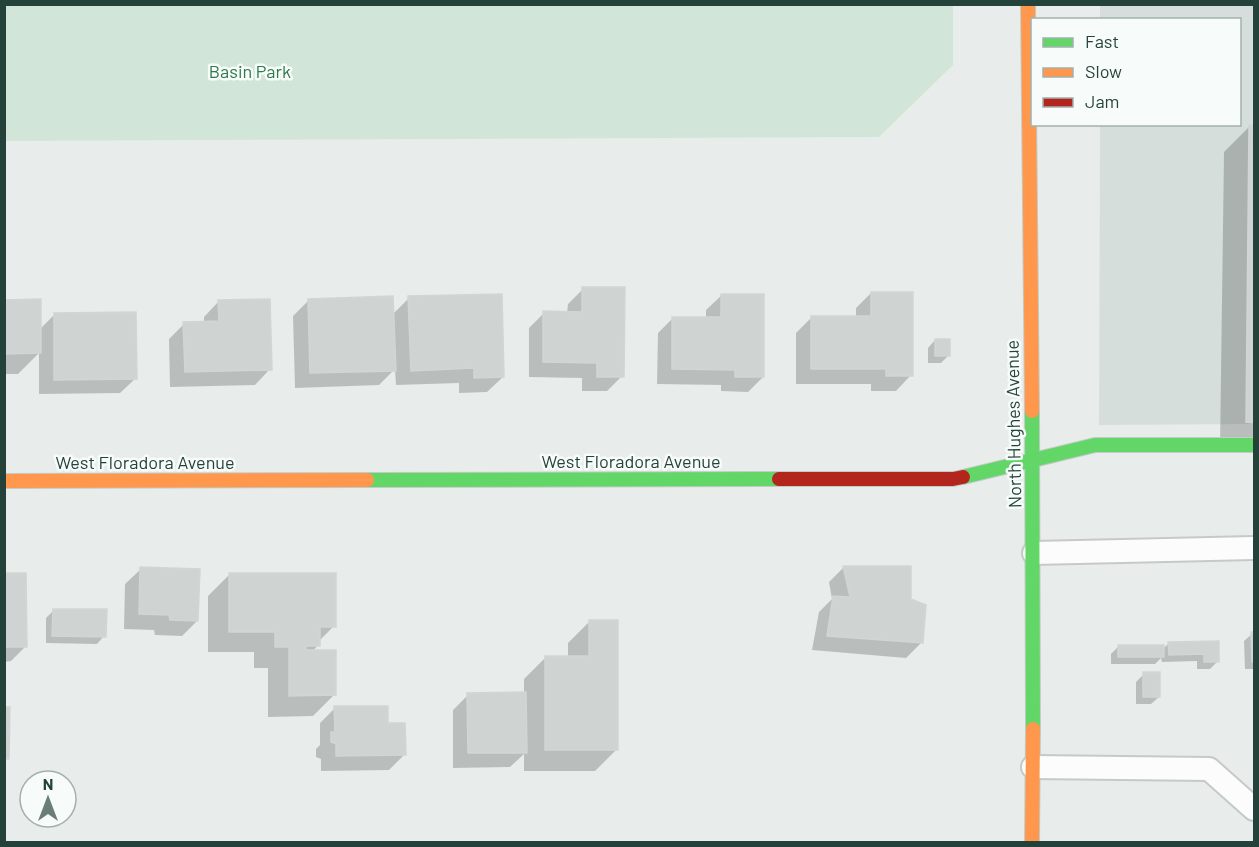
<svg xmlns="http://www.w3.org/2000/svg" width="1259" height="847" viewBox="0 0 1259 847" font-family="Barlow,sans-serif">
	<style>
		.built { fill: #d6dedb }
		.green { fill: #d1e6d8 }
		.shadow { fill: #0003 }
		.building { fill: #cfd4d2; stroke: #d1d6d4; stroke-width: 1.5 }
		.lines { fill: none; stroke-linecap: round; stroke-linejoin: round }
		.lane-casing { stroke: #c5cac8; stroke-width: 26 }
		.fast-casing { stroke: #c3cbc8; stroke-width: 16 }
		.slow-casing { stroke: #c3cbc8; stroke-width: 16 }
		.jam-casing { stroke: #c3cbc8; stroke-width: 16 }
		.lane { stroke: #fcfcfc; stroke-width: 22 }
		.fast { stroke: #63d668; stroke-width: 14 }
		.slow { stroke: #ff974d; stroke-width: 14 }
		.jam { stroke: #b3261e; stroke-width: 14 }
		.labels { text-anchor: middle; stroke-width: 5; stroke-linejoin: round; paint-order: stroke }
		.park-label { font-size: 18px; fill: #2d7a4b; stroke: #f7fbf9 }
		.street-label { font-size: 18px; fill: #24423a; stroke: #f7fbf9 }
	</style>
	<rect width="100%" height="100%" fill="#e8edeb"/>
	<polygon class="built" points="1100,5 1254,5 1254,424 1099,425 1100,125 1240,124 1240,20 1100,19"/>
	<polygon class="green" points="4,5 953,5 953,65 879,137 5,141"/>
	<g class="shadow">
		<polygon points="1250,126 1254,126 1254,448 1220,448 1224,152"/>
		<polygon points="583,289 622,376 607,391 582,391 582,378 529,377 529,328 544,313 567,313 568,304"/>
		<polygon points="871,293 911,375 896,391 871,391 871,384 796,384 796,333 812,317 856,317 856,308"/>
		<polygon points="722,295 763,377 748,392 721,391 721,385 657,384 658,333 673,318 706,319 706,310"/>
		<polygon points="409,298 503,377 487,392 459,393 459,383 396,385 395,369 379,385 295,388 293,316 308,301 392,315"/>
		<polygon points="4,301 40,329 54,315 136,378 120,393 39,394 39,353 18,374 4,374"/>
		<polygon points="219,301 270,369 255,385 170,387 169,339 184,324 204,323 204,317"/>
		<polygon points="935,340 949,355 941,363 928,363 928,348"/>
		<polygon points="844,567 909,600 921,643 906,658 812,650 819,612 832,599 829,582"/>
		<polygon points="141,569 197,621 182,636 155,635 154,630 124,629 125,584"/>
		<polygon points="230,574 334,626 318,642 318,645 313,651 334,695 313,716 268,717 268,668 254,668 254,652 208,652 208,596"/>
		<polygon points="4,575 26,646 11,661 4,662"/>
		<polygon points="54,610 104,636 97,644 46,643 46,618"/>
		<polygon points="590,621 617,749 595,771 524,771 524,754 510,767 453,768 453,710 468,695 524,694 524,679 545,658 568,658 568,643"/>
		<polygon points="1252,634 1254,634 1254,669 1245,669 1244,641"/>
		<polygon points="1169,643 1218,643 1218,661 1210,669 1197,669 1197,661 1162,662 1161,658 1155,664 1111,664 1111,654 1119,646 1163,649"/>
		<polygon points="1144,674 1159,697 1151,704 1136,704 1136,682"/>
		<polygon points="335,708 387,724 404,755 389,770 321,771 321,759 316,757 316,749 320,745 320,723"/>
	</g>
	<g class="building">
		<polygon points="1249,125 1254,125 1254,423 1246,422"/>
		<polygon points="582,287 625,287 624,377 597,377 597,363 543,362 543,311 582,312"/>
		<polygon points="871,292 913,292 913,376 886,376 886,369 811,369 811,316 871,316"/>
		<polygon points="502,294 504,377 474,378 474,368 411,371 408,296"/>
		<polygon points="721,294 764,294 764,377 735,377 735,370 672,369 672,317 721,317"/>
		<polygon points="393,296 396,371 310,373 308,299"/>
		<polygon points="41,299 41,353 4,354 4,300"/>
		<polygon points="270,299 272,370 185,372 183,322 219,321 218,300"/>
		<polygon points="136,312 137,379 54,380 54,313"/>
		<rect x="935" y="339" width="15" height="17"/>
		<polygon points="843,566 911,566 911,599 926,605 923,643 827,636 833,596 850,597"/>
		<polygon points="140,567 200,569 198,621 170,620 169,615 139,614"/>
		<polygon points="4,568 5,573 26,573 27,647 4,647"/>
		<polygon points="229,573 336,573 336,627 320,627 320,646 306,646 306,650 336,650 336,695 289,696 289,647 275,647 275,632 229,632"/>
		<polygon points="53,609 107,609 106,637 52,636"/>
		<polygon points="589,620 618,620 618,750 545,750 545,656 589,656"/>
		<polygon points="1251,632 1254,632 1254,662 1252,662"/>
		<polygon points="1219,641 1219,662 1204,662 1204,654 1169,655 1168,642"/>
		<rect x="1118" y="645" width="46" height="12"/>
		<rect x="1143" y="672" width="17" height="25"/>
		<polygon points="526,692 527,753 468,753 467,693"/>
		<polygon points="334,706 388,706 388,723 405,723 406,755 336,756 336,744 331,742 331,732 335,732"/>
		<polygon points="4,707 10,707 9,759 4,759"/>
	</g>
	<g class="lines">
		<defs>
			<g id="lane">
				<polyline points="1034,553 1254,548"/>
				<polyline points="1033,767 1209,769 1254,809"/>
			</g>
			<g id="fast">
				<polyline points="1032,411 1033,729"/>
				<polyline points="963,477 1095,445 1254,445"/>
				<polyline points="367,480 779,479"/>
			</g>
			<g id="slow">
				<polyline points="1028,4 1032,411"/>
				<polyline points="4,481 367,480"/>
				<polyline points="1032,842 1033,729"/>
			</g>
			<polyline id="jam" points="779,479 953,479 963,477"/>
		</defs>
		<use href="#lane" class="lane-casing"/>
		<use href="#fast" class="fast-casing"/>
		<use href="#slow" class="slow-casing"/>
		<use href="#jam" class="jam-casing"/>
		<use href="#lane" class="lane"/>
		<use href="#fast" class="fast"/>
		<use href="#slow" class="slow"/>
		<use href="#jam" class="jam"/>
	</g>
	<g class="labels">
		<g class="park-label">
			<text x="250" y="78">Basin Park</text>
		</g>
		<g class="street-label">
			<text transform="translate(1014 424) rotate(-91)" y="6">North Hughes Avenue</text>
			<text x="631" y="468">West Floradora Avenue</text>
			<text x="145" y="469">West Floradora Avenue</text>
		</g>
	</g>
	<rect width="1259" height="847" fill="none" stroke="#24423a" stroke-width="12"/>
	<rect x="1031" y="18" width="210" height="108" fill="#f7fbf9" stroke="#a3b1ad" stroke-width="1.5"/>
	<rect x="1043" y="38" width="30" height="9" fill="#63d668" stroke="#a3b1ad" stroke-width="1.5"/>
	<text x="1085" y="48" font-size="18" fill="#24423a">Fast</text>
	<rect x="1043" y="68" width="30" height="9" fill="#ff974d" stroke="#a3b1ad" stroke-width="1.5"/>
	<text x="1085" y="78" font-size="18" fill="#24423a">Slow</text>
	<rect x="1043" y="98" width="30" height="9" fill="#b3261e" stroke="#a3b1ad" stroke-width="1.5"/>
	<text x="1085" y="108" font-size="18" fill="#24423a">Jam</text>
	<g transform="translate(48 799)"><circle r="28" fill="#f7fbf9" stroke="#a3b1ad" stroke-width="1.5"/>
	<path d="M0-4.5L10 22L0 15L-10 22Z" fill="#697e78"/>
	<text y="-9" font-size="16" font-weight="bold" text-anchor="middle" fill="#24423a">N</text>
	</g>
</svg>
